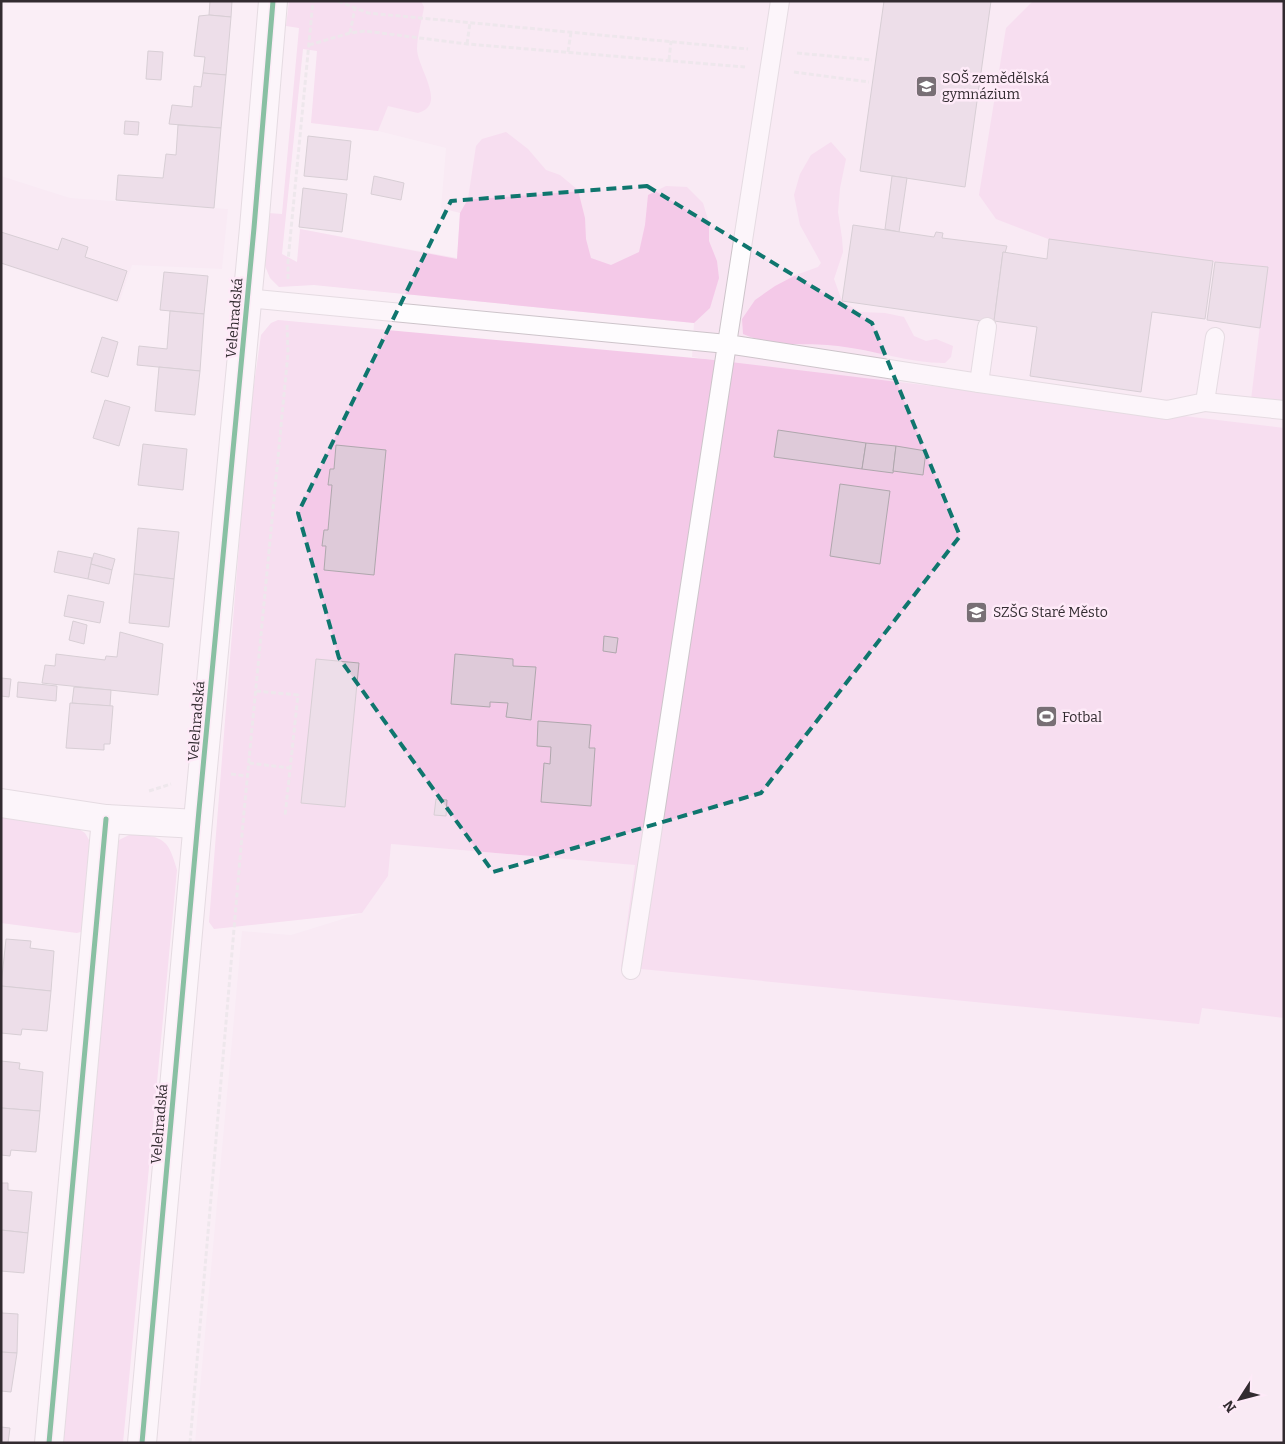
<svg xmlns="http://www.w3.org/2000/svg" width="1285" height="1444" viewBox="0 0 1285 1444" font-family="Bitter,serif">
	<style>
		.built { fill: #f8e4f2 }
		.green { fill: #f4c9e8 }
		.building { fill: #decad9; stroke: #afa7ad }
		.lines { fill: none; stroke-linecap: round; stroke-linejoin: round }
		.service-casing { stroke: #cdc4ca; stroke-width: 20 }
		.minor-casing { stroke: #cdc4ca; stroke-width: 30 }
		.tertiary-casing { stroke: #cdc4ca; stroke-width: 30 }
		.path { stroke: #e1dee0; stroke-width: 3; stroke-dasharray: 5 2.5; stroke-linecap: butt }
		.service { stroke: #fefcfe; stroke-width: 18 }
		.minor { stroke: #fefcfe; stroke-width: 28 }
		.tertiary { stroke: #fefcfe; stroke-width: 28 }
		.cycleway-casing { stroke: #feeaf8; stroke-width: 8 }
		.cycleway { stroke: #00873e; stroke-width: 5 }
		.marked { fill: none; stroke: #0f766e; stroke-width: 4; stroke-dasharray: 10 6; stroke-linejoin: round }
		.labels { text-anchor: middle; stroke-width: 5; stroke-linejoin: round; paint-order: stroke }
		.poi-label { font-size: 14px; fill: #322b30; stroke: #feeaf8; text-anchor: start }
		.street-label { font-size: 14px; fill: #322b30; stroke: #feeaf8 }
	</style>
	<rect width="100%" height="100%" fill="#faeef6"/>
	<g class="built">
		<polygon points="370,1 1284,1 1284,1443 195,1443 242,931 291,935 362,913 388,876 391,844 636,865 705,359 692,357 694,323 314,285 300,229 457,258 460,213 441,208 446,148 378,131 311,123"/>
		<polygon points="1,176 70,198 228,209 222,269 132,265 119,303 1,264"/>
	</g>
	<g class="green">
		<path d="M289,1H421L424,7C422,20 417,35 417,49C417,64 439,95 428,107C426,110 421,112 418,113L388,106L378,131L311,123L317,51L303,49L282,254L297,262L300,229L457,259L460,213L468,199L476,146L482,139L506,132L528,149L546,170L560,175L578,190L585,218L586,239L591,258L611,265L639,252L645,225L648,195L666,186L687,187L703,203L709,223V241L717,261L719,278L710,308L694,323L314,285L279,287L270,278L265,266L268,213L282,214L299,28L286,26Z"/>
		<polygon points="1033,1 1284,1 1284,404 1251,400 1267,267 1215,262 1051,240 996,219 979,195 1006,28"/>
		<path d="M831,142L846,159L840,188L838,212L842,238L843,252L834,279L842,301L860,312L885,313L904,317L914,336L926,341L936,339L953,346L951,357L945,363C909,363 874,350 838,346C802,342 779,349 743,334L742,319L755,300L775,286L796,275L818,267L821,263L800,225L794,195L800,174L811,155Z"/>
		<polygon points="278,320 705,359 1284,428 1284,1018 1202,1008 1199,1024 621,967 635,865 391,844 388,876 362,913 214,929 209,922 249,420 261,335 271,323"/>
		<polygon points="1,817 74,826 85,833 92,845 84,931 77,933 1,923"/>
		<path d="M133,833C164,838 168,838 177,870L123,1443H55L116,846L119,840Z"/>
	</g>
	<g class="building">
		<polygon points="210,1 232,1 231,17 209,15"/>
		<polygon points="884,1 991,1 965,187 860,171"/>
		<polygon points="209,15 231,17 226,75 203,73 205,57 194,56 199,16"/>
		<polygon points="148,51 163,52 161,80 146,79"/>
		<polygon points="203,73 226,75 221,128 169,124 172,105 192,107 194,86 201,87"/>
		<polygon points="125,121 139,122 138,135 124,134"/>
		<polygon points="178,125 221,128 214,208 116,200 118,175 163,178 166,154 176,155"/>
		<polygon points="308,136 351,141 347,180 304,176"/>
		<polygon points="374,176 404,183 401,200 371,194"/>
		<polygon points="892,176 907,178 899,232 885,229"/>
		<polygon points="303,188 347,194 342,232 299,227"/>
		<polygon points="853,225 934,237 936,232 943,233 942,238 1007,246 1005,253 1003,252 994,321 996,323 842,301"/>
		<polygon points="1,232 58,250 62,238 88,247 85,257 127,271 117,301 1,263"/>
		<polygon points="1049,239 1213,261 1205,319 1152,312 1141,392 1030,376 1037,327 994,321 1003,252 1047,259"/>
		<polygon points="1215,262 1268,267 1260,328 1207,320"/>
		<polygon points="164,272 208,276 204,314 160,310"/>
		<polygon points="170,311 204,314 200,371 137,365 139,346 167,349"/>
		<polygon points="102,337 118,342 108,377 91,372"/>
		<polygon points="159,367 200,371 195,415 155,411"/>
		<polygon points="105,400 130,407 119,446 93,438"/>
		<polygon points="778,430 866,443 862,469 774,457"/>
		<polygon points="866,443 896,446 893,473 862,469"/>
		<polygon points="143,444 187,449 183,490 138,485"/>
		<polygon points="336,445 386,450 374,575 324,570 326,546 322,546 324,530 328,530 332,485 328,485 330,469 334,469"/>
		<polygon points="896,446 926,451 923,475 893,471"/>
		<polygon points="840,484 890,491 880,564 830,556"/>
		<polygon points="138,528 179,532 174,579 134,574"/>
		<polygon points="58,551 92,558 88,579 54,572"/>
		<polygon points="94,553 115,559 112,570 91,564"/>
		<polygon points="91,564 112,570 109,584 88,579"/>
		<polygon points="134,574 174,579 169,627 129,623"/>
		<polygon points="68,595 104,602 100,623 64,616"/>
		<polygon points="73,621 87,625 84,644 69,640"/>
		<polygon points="120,632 163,644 158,695 42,683 45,665 55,666 56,654 105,660 106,656 117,657"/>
		<polygon points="604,636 618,638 616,653 603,651"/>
		<polygon points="455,654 513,659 513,666 536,667 531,720 506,717 508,703 490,702 490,707 451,704"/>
		<polygon points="316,659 359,663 345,807 301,803"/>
		<polygon points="1,678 11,679 9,697 1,696"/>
		<polygon points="18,682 57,686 56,701 17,697"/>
		<polygon points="74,687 111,690 110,706 72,703"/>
		<polygon points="70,703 113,706 110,744 104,744 104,750 66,748"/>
		<polygon points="538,721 591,725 589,748 595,748 591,806 541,802 544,763 550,764 551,747 537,746"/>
		<polygon points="436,799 447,800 446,816 434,815"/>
		<polygon points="6,939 31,941 30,948 54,951 51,991 1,986"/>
		<polygon points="1,986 51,991 47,1031 22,1029 21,1035 1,1033"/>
		<polygon points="1,1061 20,1063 19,1069 43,1072 40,1111 1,1108"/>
		<polygon points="1,1108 40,1111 36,1152 11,1150 10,1156 1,1155"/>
		<polygon points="1,1183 8,1183 8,1190 32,1192 28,1233 1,1230"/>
		<polygon points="1,1230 28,1233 24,1273 1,1271"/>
		<polygon points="1,1305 2,1313 18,1314 17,1353 1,1352"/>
		<polygon points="1,1352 17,1353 11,1392 1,1391"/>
		<polygon points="1,1427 10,1428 8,1443 1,1443"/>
	</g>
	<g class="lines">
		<defs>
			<g id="service">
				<polyline points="780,1 727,344 979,383 1167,410 1205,402 1215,337"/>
				<polyline points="247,298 727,344 631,970"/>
				<polyline points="979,383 987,327"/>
				<polyline points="1205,402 1284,410"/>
			</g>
			<g id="minor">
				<polyline points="1,803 106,819 197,824"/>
				<polyline points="49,1443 106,819"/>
			</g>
			<polyline id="tertiary" points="142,1443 199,810 254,228 273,1"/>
		</defs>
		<use href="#service" class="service-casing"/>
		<use href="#minor" class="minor-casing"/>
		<use href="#tertiary" class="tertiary-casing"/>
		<g class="path">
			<polyline points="338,1 368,13 748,49"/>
			<polyline points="350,33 355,8"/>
			<polyline points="467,44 470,23"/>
			<polyline points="309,45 350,33 365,31 467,44 745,67"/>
			<polyline points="568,52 571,32"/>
			<polyline points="797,53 872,60"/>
			<polyline points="669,60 671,41"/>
			<polyline points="794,72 869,82"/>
			<polyline points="288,279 288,261 313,1"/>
			<polyline points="256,691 298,695 285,816"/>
			<polyline points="249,763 290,768"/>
			<polyline points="231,774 247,776"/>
			<polyline points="149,791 171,784"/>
			<polyline points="190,1443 244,812 288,353 287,325"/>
		</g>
		<use href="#service" class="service"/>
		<use href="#minor" class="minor"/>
		<use href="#tertiary" class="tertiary"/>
		<defs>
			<g id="cycleway">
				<polyline points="49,1443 106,819"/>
				<polyline points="142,1443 199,810 254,228 273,1"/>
			</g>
		</defs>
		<use href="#cycleway" class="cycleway-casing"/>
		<use href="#cycleway" class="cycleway"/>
	</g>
	<path d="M0 0H1285V1444H0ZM647,186L872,323L960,536L761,793L493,872L339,658L298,513L451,201Z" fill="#faeef6" fill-opacity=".55" fill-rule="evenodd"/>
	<path class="marked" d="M647,186L872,323L960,536L761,793L493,872L339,658L298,513L451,201Z"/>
	<defs>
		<symbol id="university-square" viewBox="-11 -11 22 22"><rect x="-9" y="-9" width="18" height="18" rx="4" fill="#786f75" stroke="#feeaf8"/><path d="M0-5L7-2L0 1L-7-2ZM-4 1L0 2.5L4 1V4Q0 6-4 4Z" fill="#fff"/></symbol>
		<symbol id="stadium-square" viewBox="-11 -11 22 22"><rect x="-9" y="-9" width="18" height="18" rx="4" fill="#786f75" stroke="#feeaf8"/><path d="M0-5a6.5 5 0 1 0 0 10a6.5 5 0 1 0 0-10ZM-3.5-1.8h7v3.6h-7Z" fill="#fff"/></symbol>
	</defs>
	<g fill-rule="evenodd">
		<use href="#university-square" x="914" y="74" width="25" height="25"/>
		<use href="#university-square" x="964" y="600" width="25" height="25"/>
		<use href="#stadium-square" x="1034" y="704" width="25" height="25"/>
	</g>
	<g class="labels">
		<g class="poi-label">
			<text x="942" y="83">SOŠ zemědělská<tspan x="942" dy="16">gymnázium</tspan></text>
			<text x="993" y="617">SZŠG Staré Město</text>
			<text x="1062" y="722">Fotbal</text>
		</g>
		<g class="street-label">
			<text transform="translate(234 318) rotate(-85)" y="5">Velehradská</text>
			<text transform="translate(196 721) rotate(-85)" y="5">Velehradská</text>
			<text transform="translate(159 1124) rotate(-85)" y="5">Velehradská</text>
		</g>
	</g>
	<rect width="1285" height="1444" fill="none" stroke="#322b30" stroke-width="5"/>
	<g transform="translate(1240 1399) rotate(234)" stroke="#feeaf8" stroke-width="4" paint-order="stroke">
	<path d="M0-4L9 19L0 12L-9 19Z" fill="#322b30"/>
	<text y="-8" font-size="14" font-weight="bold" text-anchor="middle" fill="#322b30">N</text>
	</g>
</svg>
